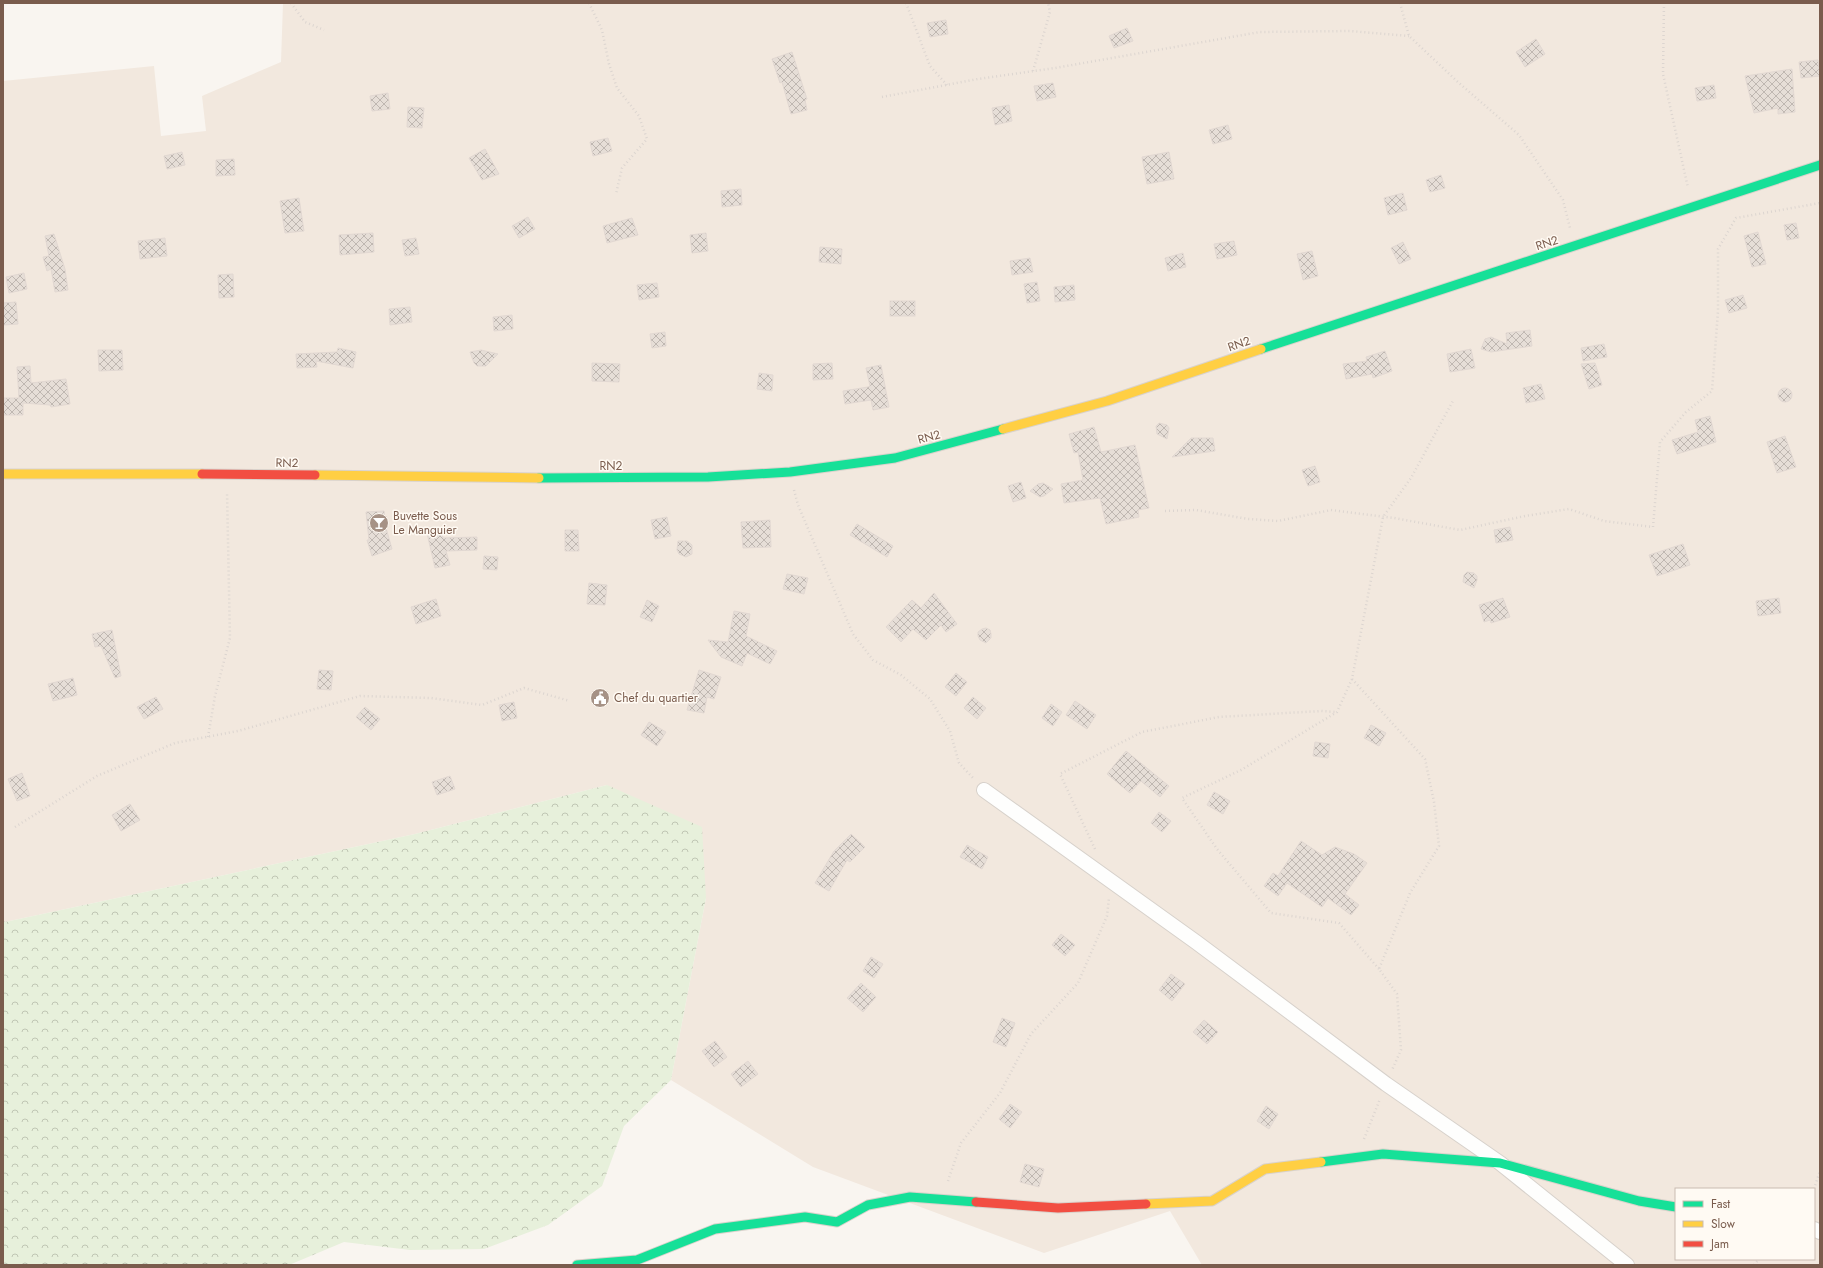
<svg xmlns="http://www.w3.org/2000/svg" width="1823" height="1268" viewBox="0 0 1823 1268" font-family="Jost,sans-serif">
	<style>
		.residential { fill: #f2e8de; fill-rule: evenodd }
		.forest { fill: url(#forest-crowns) }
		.building { fill: url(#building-cross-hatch); stroke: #e2d8d2 }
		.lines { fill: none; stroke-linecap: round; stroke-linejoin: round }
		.street-casing { stroke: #d7d1cb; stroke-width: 16 }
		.fast-casing { stroke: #d9d2cb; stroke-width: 11 }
		.slow-casing { stroke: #d9d2cb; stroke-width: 11 }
		.jam-casing { stroke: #d9d2cb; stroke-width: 11 }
		.path { stroke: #dcd5d0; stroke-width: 2.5; stroke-dasharray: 1 3; stroke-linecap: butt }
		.street { stroke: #fefefd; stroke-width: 14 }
		.fast { stroke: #16e098; stroke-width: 9 }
		.slow { stroke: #ffcf43; stroke-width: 9 }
		.jam { stroke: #f24e42; stroke-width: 9 }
		.labels { text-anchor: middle; stroke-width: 3; stroke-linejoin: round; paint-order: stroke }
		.street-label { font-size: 12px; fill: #7a5c4d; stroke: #fffaf3 }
		.poi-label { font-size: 12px; fill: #7a5c4d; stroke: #fffaf3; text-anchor: start }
	</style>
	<defs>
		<pattern id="forest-crowns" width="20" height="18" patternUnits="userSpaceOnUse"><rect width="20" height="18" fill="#e7f0db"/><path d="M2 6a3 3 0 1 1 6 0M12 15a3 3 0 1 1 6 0" fill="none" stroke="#c0c6b4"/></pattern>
		<pattern id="building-cross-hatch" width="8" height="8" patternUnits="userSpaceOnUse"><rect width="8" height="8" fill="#e6ded7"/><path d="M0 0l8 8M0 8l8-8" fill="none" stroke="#bfb7b1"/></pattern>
	</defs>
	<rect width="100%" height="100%" fill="#f9f5f0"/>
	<path class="residential" d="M283,3H1820V1265H1202L1170,1211L1044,1253L813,1167L671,1080L706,898L607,785L415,834L5,922L3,920V81L154,66L161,136L206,131L202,96L281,62ZM1676,1189H1814V1259H1676Z"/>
	<polygon class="forest" points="607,785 702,827 706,898 671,1080 624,1126 602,1186 548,1225 484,1249 410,1250 344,1242 289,1265 3,1265 3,920 5,922 415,834"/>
	<g class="building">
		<polygon points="946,20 948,34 930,37 927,23"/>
		<polygon points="1127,28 1133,41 1114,48 1109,36"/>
		<polygon points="1536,39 1545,54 1525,67 1516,52"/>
		<polygon points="792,52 807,99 805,100 807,110 791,114 782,82 780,83 772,59"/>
		<polygon points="1818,60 1820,76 1801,78 1799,62"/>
		<polygon points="1792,69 1795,112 1778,114 1778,108 1754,113 1745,76"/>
		<polygon points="1053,83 1056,97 1037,101 1034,86"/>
		<polygon points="1714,85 1716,98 1697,101 1695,88"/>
		<polygon points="388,93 390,109 372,111 370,96"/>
		<polygon points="1009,105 1012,121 995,125 992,108"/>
		<polygon points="408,107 424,108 422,128 407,127"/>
		<polygon points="1228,125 1232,139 1213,144 1209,130"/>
		<polygon points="608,138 612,151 593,156 590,142"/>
		<polygon points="485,149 499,174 482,180 469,158"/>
		<polygon points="182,152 185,165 167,169 164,156"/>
		<polygon points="1169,152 1174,179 1147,184 1142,157"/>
		<polygon points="234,159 235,175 216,176 216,160"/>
		<polygon points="1441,175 1445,188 1430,192 1426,180"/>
		<polygon points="741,189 742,205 722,207 721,191"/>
		<polygon points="1403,193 1407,210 1388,215 1384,198"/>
		<polygon points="299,198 304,231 285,233 280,201"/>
		<polygon points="528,217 535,229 519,238 512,226"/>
		<polygon points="632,218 638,235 607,243 603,226"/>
		<polygon points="1796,223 1799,238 1787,240 1784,225"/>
		<polygon points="1758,232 1766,264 1752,267 1744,236"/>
		<polygon points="373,233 374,252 340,255 339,235"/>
		<polygon points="706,233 708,251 692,253 690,235"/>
		<polygon points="54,234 65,269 68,290 55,292 51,269 47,271 43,257 49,256 45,236"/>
		<polygon points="165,238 167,256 140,259 138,241"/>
		<polygon points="416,238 419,254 405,256 402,240"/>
		<polygon points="1234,241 1237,255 1217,259 1214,244"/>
		<polygon points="1403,242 1411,259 1399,264 1391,248"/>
		<polygon points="820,247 842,249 841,264 819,262"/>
		<polygon points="1312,251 1318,276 1303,280 1297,254"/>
		<polygon points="1183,253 1186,267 1168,271 1165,258"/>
		<polygon points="1030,258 1033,272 1012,275 1010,261"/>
		<polygon points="24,273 27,289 9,293 6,277"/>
		<polygon points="233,274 234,297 219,298 218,275"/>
		<polygon points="1037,282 1040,301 1027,303 1024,284"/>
		<polygon points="657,283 659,297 639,300 637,285"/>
		<polygon points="1074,285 1075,300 1055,302 1054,287"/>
		<polygon points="1743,295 1747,308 1729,313 1725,300"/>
		<rect x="890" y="301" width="25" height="15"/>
		<polygon points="16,302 18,324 3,325 3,303"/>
		<polygon points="410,307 412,322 390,325 389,309"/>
		<polygon points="512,315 513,329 494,331 493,317"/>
		<polygon points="1530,330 1532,346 1491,352 1481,349 1485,339 1491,337 1507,344 1506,333"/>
		<polygon points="665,332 666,346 652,348 650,334"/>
		<polygon points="1604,344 1607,357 1583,361 1581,348"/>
		<polygon points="338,348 356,352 353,368 316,361 317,367 297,368 296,354 337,352"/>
		<polygon points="1471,349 1475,368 1450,372 1447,354"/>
		<polygon points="98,350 122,350 123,370 99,371"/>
		<polygon points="481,350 498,354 486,366 477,366 474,363 470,352"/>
		<polygon points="1385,351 1392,371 1373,378 1372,374 1346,379 1343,364 1367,361 1366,357"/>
		<polygon points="592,363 620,364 619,382 592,381"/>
		<polygon points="832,363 833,379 813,380 813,364"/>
		<polygon points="1595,363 1602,385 1589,389 1581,364"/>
		<polygon points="881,365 889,407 873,410 871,400 845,404 843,391 868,387 870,386 866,368"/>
		<polygon points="30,366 31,383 66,379 70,404 51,407 50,405 23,403 23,415 3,415 3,398 19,398 17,367"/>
		<polygon points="759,373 773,375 772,391 757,389"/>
		<polygon points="1541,384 1545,399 1526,403 1523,388"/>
		<circle cx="1785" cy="395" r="7"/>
		<polygon points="1710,416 1716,442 1677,454 1672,440 1698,432 1695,420"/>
		<polygon points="1159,423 1167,425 1169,428 1167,439 1157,434 1156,426"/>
		<polygon points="1094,427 1101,452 1135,445 1149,508 1138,510 1139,517 1106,524 1100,498 1064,503 1061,484 1083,480 1078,452 1074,453 1069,434"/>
		<polygon points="1785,436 1796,467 1777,473 1767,442"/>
		<polygon points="1191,438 1213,438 1215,451 1172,457"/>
		<polygon points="1315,466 1320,482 1308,486 1302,470"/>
		<polygon points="1021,482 1026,498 1013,502 1008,486"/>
		<polygon points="1043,483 1053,489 1044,496 1040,497 1030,491 1038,484"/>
		<polygon points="384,511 386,528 392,549 372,556 367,540 369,540 366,512"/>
		<polygon points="667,517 671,536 655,539 651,520"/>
		<polygon points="770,520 771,547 743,548 741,522"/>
		<polygon points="857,524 893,546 887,557 850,535"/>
		<polygon points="1510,527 1513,540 1496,543 1494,530"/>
		<polygon points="441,529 443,538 477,537 477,550 446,551 450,565 435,568 427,533"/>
		<polygon points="565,530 578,530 579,551 565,551"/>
		<polygon points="678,541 687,541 692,545 692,554 686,557 679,554 677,550"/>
		<polygon points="1683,544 1690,565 1657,576 1649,555"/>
		<polygon points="484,556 498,557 497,570 483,569"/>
		<polygon points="1467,572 1474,573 1477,576 1477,580 1474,588 1463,582 1464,575"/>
		<polygon points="787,574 808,578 804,594 783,589"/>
		<polygon points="589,583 607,585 605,605 587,604"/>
		<polygon points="934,593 957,624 946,632 941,625 926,640 913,629 901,642 886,627 912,600 921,608"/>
		<polygon points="1503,598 1510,617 1491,623 1490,620 1484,622 1479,605"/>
		<polygon points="1779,598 1781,613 1758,616 1756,601"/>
		<polygon points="436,599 441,616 416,624 411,607"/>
		<polygon points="647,600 659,606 652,622 640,617"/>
		<polygon points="734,611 750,614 746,636 777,651 770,664 747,653 742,666 721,657 708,640 728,642"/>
		<polygon points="986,628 990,630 991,634 991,638 986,643 980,640 978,636 978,632 982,629"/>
		<polygon points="112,630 121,676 115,678 101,646 95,647 92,634"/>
		<polygon points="319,670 333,671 331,690 317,689"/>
		<polygon points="699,670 721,677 714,699 707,697 704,713 687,710"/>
		<polygon points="956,673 967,682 956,696 945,687"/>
		<polygon points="73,678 77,695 53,701 48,684"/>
		<polygon points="156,697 163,709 144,719 137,707"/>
		<polygon points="973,697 986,708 977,719 964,708"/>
		<polygon points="1075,701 1096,715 1087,729 1066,715"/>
		<polygon points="514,702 517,718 502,721 499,705"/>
		<polygon points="1051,704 1062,712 1053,726 1042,718"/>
		<polygon points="365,707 380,719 371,730 356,717"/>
		<polygon points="649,722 666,732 657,746 641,735"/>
		<polygon points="1371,725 1386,733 1379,746 1364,738"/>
		<polygon points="1315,742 1330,744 1328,758 1313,756"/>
		<polygon points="1126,751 1169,786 1160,797 1141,781 1130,793 1107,774"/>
		<polygon points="22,773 30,796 17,801 8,779"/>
		<polygon points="450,776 455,789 437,795 432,782"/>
		<polygon points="1214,792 1230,801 1223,814 1207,805"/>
		<polygon points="130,804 140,820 121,831 112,815"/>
		<polygon points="1159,812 1171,821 1162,832 1151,823"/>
		<polygon points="851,834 865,847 850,862 847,860 829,891 815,883 834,851"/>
		<polygon points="1301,841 1322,855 1335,847 1354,854 1367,863 1345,894 1359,905 1351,915 1328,898 1322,907 1287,883 1278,896 1264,886 1273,873 1278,876"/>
		<polygon points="967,845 988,857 982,869 960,857"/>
		<polygon points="1061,934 1075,945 1065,956 1052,945"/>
		<polygon points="871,957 883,964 874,978 863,971"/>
		<polygon points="1171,974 1185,984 1172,1001 1159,990"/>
		<polygon points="861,983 876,997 863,1012 847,998"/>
		<polygon points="1002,1018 1015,1023 1006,1047 993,1042"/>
		<polygon points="1204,1020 1218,1032 1207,1044 1193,1032"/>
		<polygon points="715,1041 727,1057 714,1067 702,1051"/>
		<polygon points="748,1061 758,1074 741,1087 731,1074"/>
		<polygon points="1010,1104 1022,1112 1010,1128 999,1119"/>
		<polygon points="1266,1106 1278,1114 1269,1129 1257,1121"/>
		<polygon points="1025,1164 1044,1169 1039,1187 1020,1182"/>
	</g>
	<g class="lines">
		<defs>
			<g id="street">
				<polyline points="984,790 1196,942 1386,1084 1500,1163 1627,1265"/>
				<polyline points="1814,1229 1820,1232"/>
			</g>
			<g id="fast">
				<polyline points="1261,349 1820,165"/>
				<polyline points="539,478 708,477 790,472 895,458 1003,429"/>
				<polyline points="1321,1162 1383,1154 1500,1163 1639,1201 1676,1207"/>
				<polyline points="577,1265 637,1260 715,1229 805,1217 837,1222 868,1205 910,1197 976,1202"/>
			</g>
			<g id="slow">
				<polyline points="1003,429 1107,401 1261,349"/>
				<polyline points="3,474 202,474"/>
				<polyline points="315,475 539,478"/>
				<polyline points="1146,1204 1212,1201 1265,1169 1321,1162"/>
			</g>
			<g id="jam">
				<polyline points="202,474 315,475"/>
				<polyline points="976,1202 1058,1208 1146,1204"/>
			</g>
		</defs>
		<use href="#street" class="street-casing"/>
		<use href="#fast" class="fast-casing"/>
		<use href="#slow" class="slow-casing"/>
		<use href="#jam" class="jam-casing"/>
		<g class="path">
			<polyline points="291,3 305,22 324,30"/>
			<polyline points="589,3 602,30 609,64 617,88 639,116 647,139 622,168 616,194"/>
			<polyline points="906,3 930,66 947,85"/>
			<polyline points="1400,3 1409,36 1459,83 1519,135 1563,200 1570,228"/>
			<polyline points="1664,3 1663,74 1688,188"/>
			<polyline points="1033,71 1050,12 1048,3"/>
			<polyline points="882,97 978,79 1055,68 1260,32 1350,31 1409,36"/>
			<polyline points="794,490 798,505 853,634 873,660 901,675 930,699 950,731 959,763 974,779"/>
			<polyline points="1165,511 1196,510 1248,519 1278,521 1331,510 1394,518 1460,530 1525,516 1569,509 1604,521 1653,527 1660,442 1686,412 1712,391 1718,311 1718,249 1736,218 1820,203"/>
			<polyline points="1352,679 1425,759 1434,802 1439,846 1410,893 1379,969 1397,994 1401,1050 1392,1070"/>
			<polyline points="208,737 215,696 230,638 227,492"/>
			<polyline points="15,827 97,776 175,743 238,731 360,696 431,698 482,705 524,688 570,701"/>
			<polyline points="1095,849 1060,774 1142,732 1219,717 1321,711 1336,712"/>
			<polyline points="1379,969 1339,923 1271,913 1217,849 1182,798 1241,770 1337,712 1352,679 1383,517 1411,478 1454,399"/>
			<polyline points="1364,1139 1380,1099"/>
			<polyline points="948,1181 961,1143 1000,1093 1031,1034 1078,983 1107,916 1109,898"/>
			<polyline points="1814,1189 1820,1171"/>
			<polyline points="1754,1265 1759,1259"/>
		</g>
		<use href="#street" class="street"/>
		<use href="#fast" class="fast"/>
		<use href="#slow" class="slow"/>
		<use href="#jam" class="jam"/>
	</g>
	<defs>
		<symbol id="bar-disc" viewBox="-11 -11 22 22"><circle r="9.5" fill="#a69286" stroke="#fffaf3"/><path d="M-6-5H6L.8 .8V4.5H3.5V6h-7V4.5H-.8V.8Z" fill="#fff"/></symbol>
		<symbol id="civic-disc" viewBox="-11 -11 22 22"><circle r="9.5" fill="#a69286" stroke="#fffaf3"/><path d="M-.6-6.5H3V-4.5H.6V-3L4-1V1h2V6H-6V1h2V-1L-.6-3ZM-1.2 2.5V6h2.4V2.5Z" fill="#fff"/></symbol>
	</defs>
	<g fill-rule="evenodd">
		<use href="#bar-disc" x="368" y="512" width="22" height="22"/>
		<use href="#civic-disc" x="589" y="687" width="22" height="22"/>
	</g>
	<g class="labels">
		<g class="street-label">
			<text transform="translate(1547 243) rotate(-18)" y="4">RN2</text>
			<text transform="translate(1239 344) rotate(-19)" y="4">RN2</text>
			<text transform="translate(929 437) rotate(-15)" y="4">RN2</text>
			<text transform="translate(287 463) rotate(1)" y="4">RN2</text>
			<text x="611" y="470">RN2</text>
		</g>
		<g class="poi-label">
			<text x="393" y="520">Buvette Sous<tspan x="393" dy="14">Le Manguier</tspan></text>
			<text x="614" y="702">Chef du quartier</text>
		</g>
	</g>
	<rect width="1823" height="1268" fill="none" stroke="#7a5c4d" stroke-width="8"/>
	<rect x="1675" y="1188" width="140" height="72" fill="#fffaf3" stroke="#cabbb1"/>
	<rect x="1683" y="1201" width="20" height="6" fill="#16e098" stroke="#cabbb1"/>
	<text x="1711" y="1208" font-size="12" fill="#7a5c4d">Fast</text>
	<rect x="1683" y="1221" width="20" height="6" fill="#ffcf43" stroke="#cabbb1"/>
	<text x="1711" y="1228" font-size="12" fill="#7a5c4d">Slow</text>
	<rect x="1683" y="1241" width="20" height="6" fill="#f24e42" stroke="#cabbb1"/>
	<text x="1711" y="1248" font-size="12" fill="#7a5c4d">Jam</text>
</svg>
